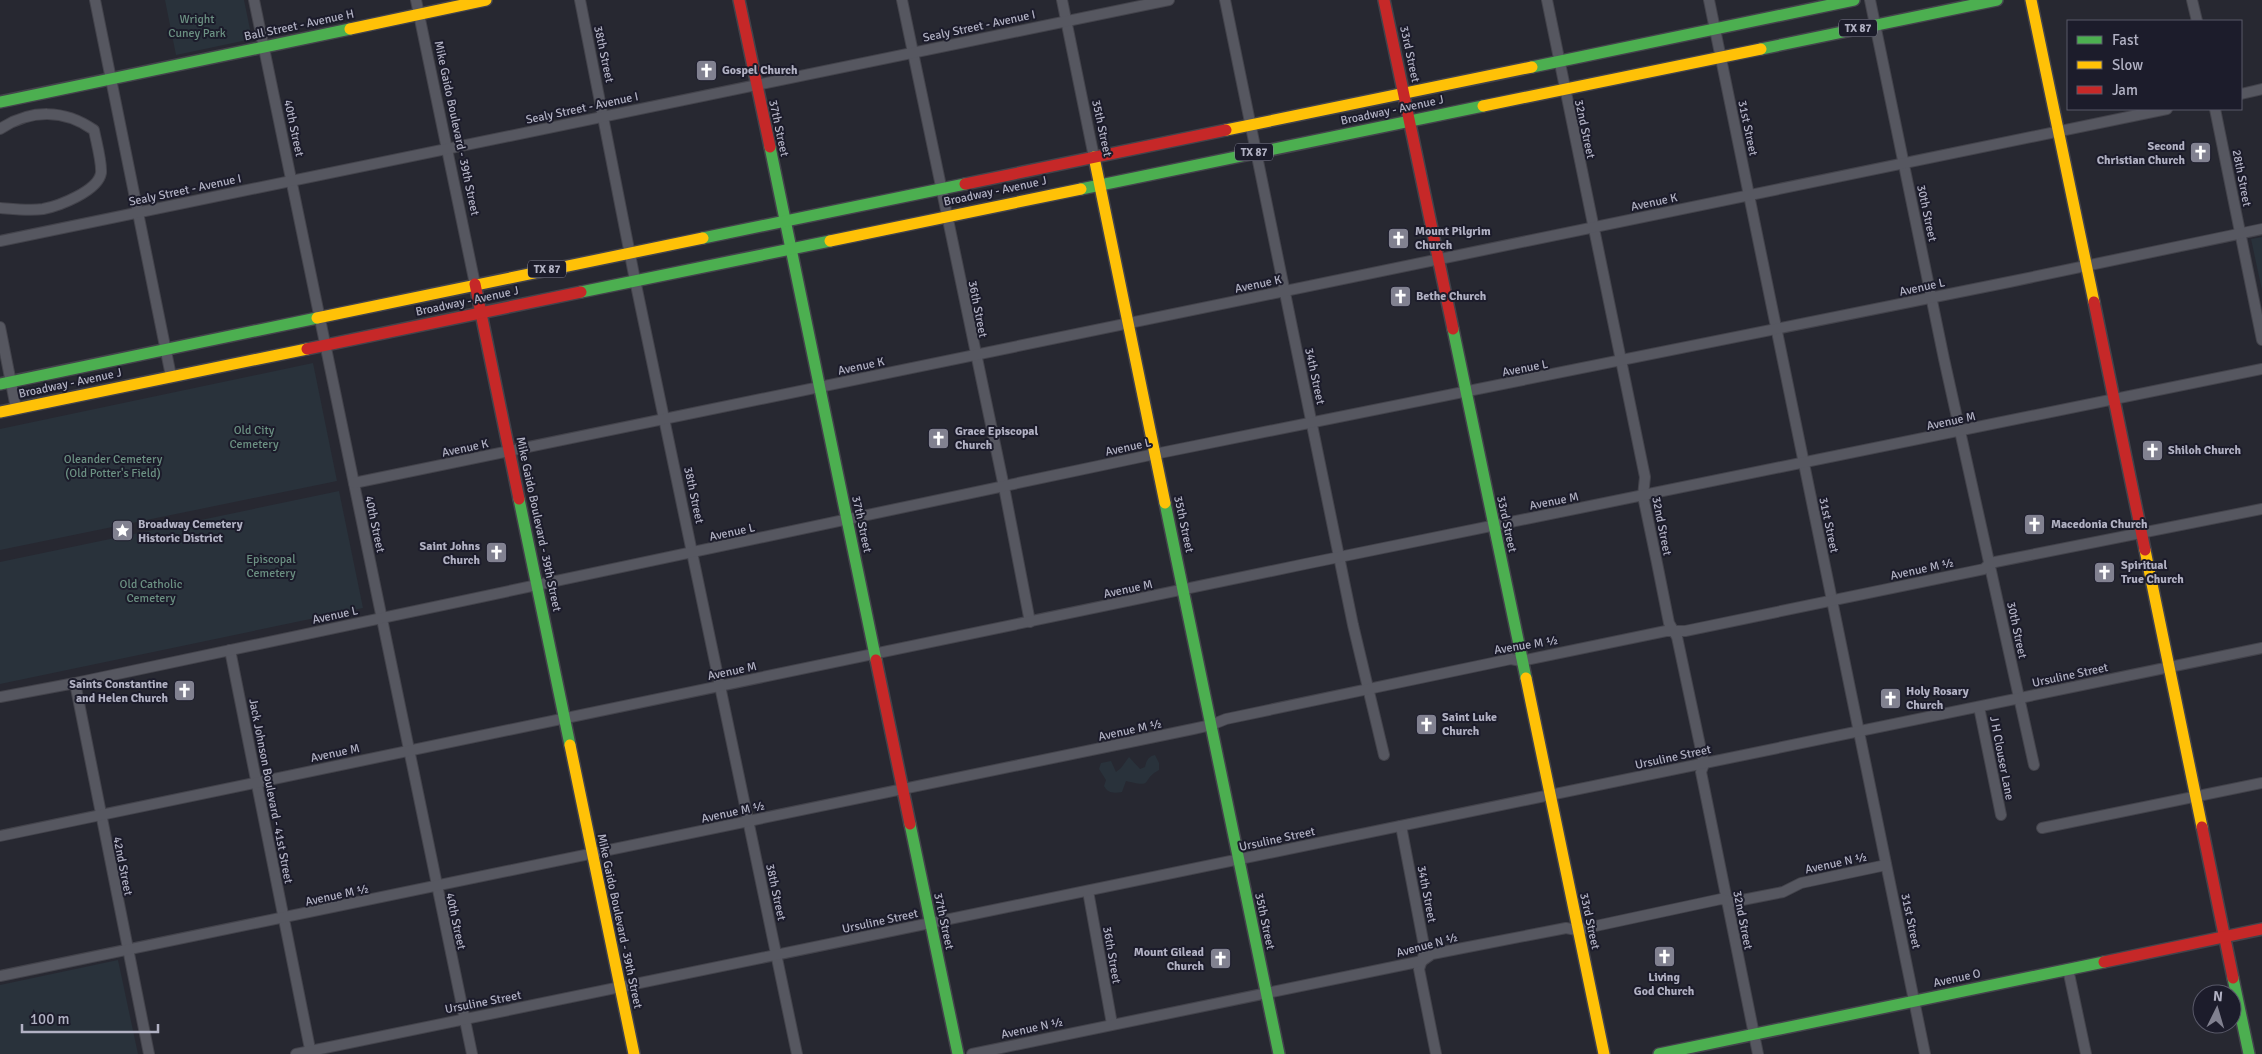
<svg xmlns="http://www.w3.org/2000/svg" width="2262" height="1054" viewBox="0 0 2262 1054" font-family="Signika,sans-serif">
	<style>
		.green { fill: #29323b }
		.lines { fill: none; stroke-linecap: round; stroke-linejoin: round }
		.street-casing { stroke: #43434b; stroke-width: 12 }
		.fast-casing { stroke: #43434b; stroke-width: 14 }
		.slow-casing { stroke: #43434b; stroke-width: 14 }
		.jam-casing { stroke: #43434b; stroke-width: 14 }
		.street { stroke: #565760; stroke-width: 10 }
		.fast { stroke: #4caf50; stroke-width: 11 }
		.slow { stroke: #ffc107; stroke-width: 11 }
		.jam { stroke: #c62828; stroke-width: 11 }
		.labels { text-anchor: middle; stroke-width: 4; stroke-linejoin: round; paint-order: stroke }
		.shield { fill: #1c1c2b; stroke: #848495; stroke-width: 1 }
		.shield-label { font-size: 11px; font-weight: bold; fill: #b1b1c3 }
		.park-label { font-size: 12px; fill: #6b9082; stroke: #1c1c2b }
		.street-label { font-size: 12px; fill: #b1b1c3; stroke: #1c1c2b }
		.poi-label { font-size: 12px; font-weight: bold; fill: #b1b1c3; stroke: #1c1c2b; text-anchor: start }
	</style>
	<rect width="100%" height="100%" fill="#272831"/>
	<g class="green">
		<polygon points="165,0 244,0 252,39 176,55"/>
		<polygon points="2262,237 2262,290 2251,239"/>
		<polygon points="313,363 337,481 0,550 0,429"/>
		<polygon points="339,491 363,608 0,684 0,562"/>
		<path d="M1155,755L1159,763V770C1139,781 1156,788 1126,781L1122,792C1115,793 1108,794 1104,786L1106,780L1099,769L1101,763L1111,761L1116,772L1121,768L1129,757L1140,769L1145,767C1146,761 1149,756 1155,755Z"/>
		<polygon points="118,960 138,1054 0,1054 0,985"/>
	</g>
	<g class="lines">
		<defs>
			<g id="street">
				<polyline points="95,0 171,376"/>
				<polyline points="254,0 472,1054"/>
				<polyline points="416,0 475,284"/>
				<polyline points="580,0 635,280 797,1054"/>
				<polyline points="902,0 1004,487 1030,622"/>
				<polyline points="1062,0 1094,157"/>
				<polyline points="1225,0 1353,625 1384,755"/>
				<polyline points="1547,0 1645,477 1643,496 1657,563 1669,623 1677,637 1704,764 1701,772 1758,1054"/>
				<polyline points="1709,0 1925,1054"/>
				<polyline points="1870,0 1944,359 2034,765"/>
				<polyline points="2192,0 2197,21"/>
				<polyline points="2241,94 2262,89"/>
				<polyline points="2215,109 2262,340"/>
				<path d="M0,129C31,109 64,109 94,130C96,141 102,162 101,173C98,191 59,206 43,209C30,211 13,209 0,208"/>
				<polyline points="0,241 1169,0"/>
				<polyline points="0,327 16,408"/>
				<polyline points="354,483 2167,109"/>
				<polyline points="230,650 311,1054"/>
				<polyline points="75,683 149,1054"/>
				<polyline points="0,697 75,683 1155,454 2009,282 2262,229"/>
				<polyline points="1979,707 2001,815"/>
				<polyline points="1401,826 1425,951 1419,969 1436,1054"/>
				<polyline points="2042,828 2262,783"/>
				<polyline points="0,836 1305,564 2262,369"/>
				<polyline points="1088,891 1112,1024"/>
				<polyline points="2068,969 2086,1054"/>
				<polyline points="0,976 1193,729 1211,725 1226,719 1511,659 1521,661 1666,631 1685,631 1984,569 1990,563 2262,509"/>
				<polyline points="296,1054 2262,648"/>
				<polyline points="972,1054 1422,961 1432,954 1566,928 1577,930 1721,899 1732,902 1783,892 1801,883 1886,865"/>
			</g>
			<g id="fast">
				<polyline points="1761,49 1997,0"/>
				<polyline points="1532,67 1854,0"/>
				<polyline points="0,102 350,29"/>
				<polyline points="770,147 876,660"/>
				<polyline points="1081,189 1483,106"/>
				<polyline points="703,238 965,184"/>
				<polyline points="581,292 830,241"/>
				<polyline points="1453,329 1526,678"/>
				<polyline points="0,384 317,318"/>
				<polyline points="519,499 570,745"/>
				<polyline points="1165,503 1279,1054"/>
				<polyline points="910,824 958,1054"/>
				<polyline points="2233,978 2249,1054"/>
				<polyline points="1659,1054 2104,962"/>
			</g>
			<g id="slow">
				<polyline points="2031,0 2094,302"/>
				<polyline points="350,29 486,0"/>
				<polyline points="1483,106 1761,49"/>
				<polyline points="1226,130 1532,67"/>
				<polyline points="1094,157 1165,503"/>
				<polyline points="830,241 1081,189"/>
				<polyline points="317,318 703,238"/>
				<polyline points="0,412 307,349"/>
				<polyline points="2145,550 2202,827"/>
				<polyline points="1526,678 1604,1054"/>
				<polyline points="570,745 634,1054"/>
			</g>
			<g id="jam">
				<polyline points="739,0 770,147"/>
				<polyline points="1384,0 1453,329"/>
				<polyline points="965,184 1226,130"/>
				<polyline points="475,284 519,499"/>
				<polyline points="2094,302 2145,550"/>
				<polyline points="307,349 581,292"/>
				<polyline points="876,660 910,824"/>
				<polyline points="2202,827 2233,978"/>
				<polyline points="2104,962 2262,929"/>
			</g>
		</defs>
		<use href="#street" class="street-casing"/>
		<use href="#fast" class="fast-casing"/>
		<use href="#slow" class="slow-casing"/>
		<use href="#jam" class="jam-casing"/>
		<use href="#street" class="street"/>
		<use href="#fast" class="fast"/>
		<use href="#slow" class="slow"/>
		<use href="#jam" class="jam"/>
	</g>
	<defs>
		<symbol id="church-square" viewBox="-11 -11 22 22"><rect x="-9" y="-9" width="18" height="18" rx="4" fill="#818190" stroke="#1c1c2b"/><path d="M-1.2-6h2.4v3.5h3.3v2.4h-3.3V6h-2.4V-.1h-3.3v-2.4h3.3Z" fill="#fff"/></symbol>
		<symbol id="sight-square" viewBox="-11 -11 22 22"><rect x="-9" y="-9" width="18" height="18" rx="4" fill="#818190" stroke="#1c1c2b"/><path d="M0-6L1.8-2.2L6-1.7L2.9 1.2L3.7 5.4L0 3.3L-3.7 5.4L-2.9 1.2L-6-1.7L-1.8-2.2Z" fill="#fff"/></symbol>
	</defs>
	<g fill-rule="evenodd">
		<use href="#church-square" x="694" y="58" width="25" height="25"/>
		<use href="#church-square" x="2188" y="140" width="25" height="25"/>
		<use href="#church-square" x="1386" y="226" width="25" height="25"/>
		<use href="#church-square" x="1388" y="284" width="25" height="25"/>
		<use href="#church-square" x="926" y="426" width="25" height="25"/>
		<use href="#church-square" x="2140" y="438" width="25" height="25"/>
		<use href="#church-square" x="2022" y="512" width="25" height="25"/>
		<use href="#sight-square" x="110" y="518" width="25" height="25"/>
		<use href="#church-square" x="484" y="540" width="25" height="25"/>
		<use href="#church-square" x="2092" y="560" width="25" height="25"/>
		<use href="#church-square" x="172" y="678" width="25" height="25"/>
		<use href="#church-square" x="1878" y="686" width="25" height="25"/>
		<use href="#church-square" x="1414" y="712" width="25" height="25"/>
		<use href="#church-square" x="1652" y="944" width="25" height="25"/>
		<use href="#church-square" x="1208" y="946" width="25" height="25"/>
	</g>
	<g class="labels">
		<g class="shield">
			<rect x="1839" y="19.5" width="38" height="17" rx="4"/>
			<rect x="1235" y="143.5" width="38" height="17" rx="4"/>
			<rect x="528" y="260.5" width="38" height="17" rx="4"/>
		</g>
		<g class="shield-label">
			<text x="1858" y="32">TX 87</text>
			<text x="1254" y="156">TX 87</text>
			<text x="547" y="273">TX 87</text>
		</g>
		<g class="park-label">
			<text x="197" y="23">Wright<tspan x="197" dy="14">Cuney Park</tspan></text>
			<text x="254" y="434">Old City<tspan x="254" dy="14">Cemetery</tspan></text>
			<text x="113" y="463">Oleander Cemetery<tspan x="113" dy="14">(Old Potter's Field)</tspan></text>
			<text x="271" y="563">Episcopal<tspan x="271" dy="14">Cemetery</tspan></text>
			<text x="151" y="588">Old Catholic<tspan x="151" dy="14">Cemetery</tspan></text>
		</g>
		<g class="street-label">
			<text transform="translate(299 25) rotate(-12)" y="4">Ball Street - Avenue H</text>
			<text transform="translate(979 26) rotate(-12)" y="4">Sealy Street - Avenue I</text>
			<text transform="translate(604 54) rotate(78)" y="4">38th Street</text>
			<text transform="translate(1410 54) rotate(78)" y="4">33rd Street</text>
			<text transform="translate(582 108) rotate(-12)" y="4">Sealy Street - Avenue I</text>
			<text transform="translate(1392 110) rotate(-12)" y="4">Broadway - Avenue J</text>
			<text transform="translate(294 128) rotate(78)" y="4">40th Street</text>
			<text transform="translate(457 128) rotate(78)" y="4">Mike Gaido Boulevard - 39th Street</text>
			<text transform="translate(779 128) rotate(78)" y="4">37th Street</text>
			<text transform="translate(1102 128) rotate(78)" y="4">35th Street</text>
			<text transform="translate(1748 128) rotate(78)" y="4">31st Street</text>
			<text transform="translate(1585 129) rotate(78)" y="4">32nd Street</text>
			<text transform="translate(2242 178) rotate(79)" y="4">28th Street</text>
			<text transform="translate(185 190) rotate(-12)" y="4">Sealy Street - Avenue I</text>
			<text transform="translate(995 191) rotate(-12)" y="4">Broadway - Avenue J</text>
			<text transform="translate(1654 202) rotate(-12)" y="4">Avenue K</text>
			<text transform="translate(1927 213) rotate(78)" y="4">30th Street</text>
			<text transform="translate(1258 284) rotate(-12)" y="4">Avenue K</text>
			<text transform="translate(1922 287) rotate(-12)" y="4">Avenue L</text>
			<text transform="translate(467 301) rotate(-12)" y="4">Broadway - Avenue J</text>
			<text transform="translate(978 309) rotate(79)" y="4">36th Street</text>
			<text transform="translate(861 366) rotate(-12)" y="4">Avenue K</text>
			<text transform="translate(1525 368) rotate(-11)" y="4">Avenue L</text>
			<text transform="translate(1315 376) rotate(78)" y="4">34th Street</text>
			<text transform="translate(70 383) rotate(-12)" y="4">Broadway - Avenue J</text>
			<text transform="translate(1951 421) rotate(-12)" y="4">Avenue M</text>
			<text transform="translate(1128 447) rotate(-12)" y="4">Avenue L</text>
			<text transform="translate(465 448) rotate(-12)" y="4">Avenue K</text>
			<text transform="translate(694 495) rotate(78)" y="4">38th Street</text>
			<text transform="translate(1554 501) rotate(-11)" y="4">Avenue M</text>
			<text transform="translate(375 524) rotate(78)" y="4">40th Street</text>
			<text transform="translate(539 524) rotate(78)" y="4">Mike Gaido Boulevard - 39th Street</text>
			<text transform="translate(862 524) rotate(78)" y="4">37th Street</text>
			<text transform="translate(1184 524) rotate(78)" y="4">35th Street</text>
			<text transform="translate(1507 524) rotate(78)" y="4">33rd Street</text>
			<text transform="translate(1829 525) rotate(78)" y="4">31st Street</text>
			<text transform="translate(1662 526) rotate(79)" y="4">32nd Street</text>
			<text transform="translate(732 532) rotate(-12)" y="4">Avenue L</text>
			<text transform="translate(1922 569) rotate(-12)" y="4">Avenue M ½</text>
			<text transform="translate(1128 589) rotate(-12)" y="4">Avenue M</text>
			<text transform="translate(335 615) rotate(-12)" y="4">Avenue L</text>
			<text transform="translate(2017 630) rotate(78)" y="4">30th Street</text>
			<text transform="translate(1526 645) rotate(-9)" y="4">Avenue M ½</text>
			<text transform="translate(732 671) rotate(-12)" y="4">Avenue M</text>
			<text transform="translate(2070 675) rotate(-12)" y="4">Ursuline Street</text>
			<text transform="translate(1130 730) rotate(-12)" y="4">Avenue M ½</text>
			<text transform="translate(335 753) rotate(-12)" y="4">Avenue M</text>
			<text transform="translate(1673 757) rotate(-12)" y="4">Ursuline Street</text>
			<text transform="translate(2002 758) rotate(79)" y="4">J H Clouser Lane</text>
			<text transform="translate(271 791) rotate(79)" y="4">Jack Johnson Boulevard - 41st Street</text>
			<text transform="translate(733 812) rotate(-12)" y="4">Avenue M ½</text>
			<text transform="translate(1277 839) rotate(-12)" y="4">Ursuline Street</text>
			<text transform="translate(1836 863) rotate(-12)" y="4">Avenue N ½</text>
			<text transform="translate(123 866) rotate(79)" y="4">42nd Street</text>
			<text transform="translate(776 892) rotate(78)" y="4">38th Street</text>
			<text transform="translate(1427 894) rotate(79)" y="4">34th Street</text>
			<text transform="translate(337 895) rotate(-12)" y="4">Avenue M ½</text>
			<text transform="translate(1743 920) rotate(79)" y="4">32nd Street</text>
			<text transform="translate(456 921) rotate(78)" y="4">40th Street</text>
			<text transform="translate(620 921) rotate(78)" y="4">Mike Gaido Boulevard - 39th Street</text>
			<text transform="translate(880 921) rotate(-12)" y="4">Ursuline Street</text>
			<text transform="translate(944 921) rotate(78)" y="4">37th Street</text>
			<text transform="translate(1265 921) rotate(78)" y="4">35th Street</text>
			<text transform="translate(1590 921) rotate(78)" y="4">33rd Street</text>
			<text transform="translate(1911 921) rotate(78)" y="4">31st Street</text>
			<text transform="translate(1427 945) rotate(-15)" y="4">Avenue N ½</text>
			<text transform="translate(1112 955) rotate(80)" y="4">36th Street</text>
			<text transform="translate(1957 978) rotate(-12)" y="4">Avenue O</text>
			<text transform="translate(483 1002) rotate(-11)" y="4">Ursuline Street</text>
			<text transform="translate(1032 1028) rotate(-12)" y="4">Avenue N ½</text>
		</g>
		<g class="poi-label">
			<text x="722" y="74">Gospel Church</text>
			<text x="2185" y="150" text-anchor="end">Second<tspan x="2185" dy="14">Christian Church</tspan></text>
			<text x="1415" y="235">Mount Pilgrim<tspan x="1415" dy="14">Church</tspan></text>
			<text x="1416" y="300">Bethe Church</text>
			<text x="955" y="435">Grace Episcopal<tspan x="955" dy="14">Church</tspan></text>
			<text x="2168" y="454">Shiloh Church</text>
			<text x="138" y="528">Broadway Cemetery<tspan x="138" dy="14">Historic District</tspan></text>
			<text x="2051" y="528">Macedonia Church</text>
			<text x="480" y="550" text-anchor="end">Saint Johns<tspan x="480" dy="14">Church</tspan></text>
			<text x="2121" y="569">Spiritual<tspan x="2121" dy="14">True Church</tspan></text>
			<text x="168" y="688" text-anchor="end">Saints Constantine<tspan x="168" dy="14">and Helen Church</tspan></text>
			<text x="1906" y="695">Holy Rosary<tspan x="1906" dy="14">Church</tspan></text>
			<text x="1442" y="721">Saint Luke<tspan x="1442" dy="14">Church</tspan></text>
			<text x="1204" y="956" text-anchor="end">Mount Gilead<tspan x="1204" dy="14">Church</tspan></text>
			<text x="1664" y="981" text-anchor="middle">Living<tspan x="1664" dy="14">God Church</tspan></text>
		</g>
	</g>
	<rect x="2067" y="20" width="175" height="90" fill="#1c1c2b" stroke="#585868"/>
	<rect x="2077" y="36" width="25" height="8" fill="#4caf50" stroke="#585868"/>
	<text x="2112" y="45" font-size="15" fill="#b1b1c3">Fast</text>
	<rect x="2077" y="61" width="25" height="8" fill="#ffc107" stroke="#585868"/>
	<text x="2112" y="70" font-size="15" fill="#b1b1c3">Slow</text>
	<rect x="2077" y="86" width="25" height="8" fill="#c62828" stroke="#585868"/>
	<text x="2112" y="95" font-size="15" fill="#b1b1c3">Jam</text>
	<g transform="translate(2217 1009) rotate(5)"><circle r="24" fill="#1c1c2b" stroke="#585868"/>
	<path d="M0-4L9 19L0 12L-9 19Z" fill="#818190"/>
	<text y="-8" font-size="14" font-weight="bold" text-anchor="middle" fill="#b1b1c3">N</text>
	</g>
	<path d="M22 1024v8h136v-8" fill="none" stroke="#b1b1c3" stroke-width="2.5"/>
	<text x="30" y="1024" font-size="15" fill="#b1b1c3" stroke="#1c1c2b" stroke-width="4" paint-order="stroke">100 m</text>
</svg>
